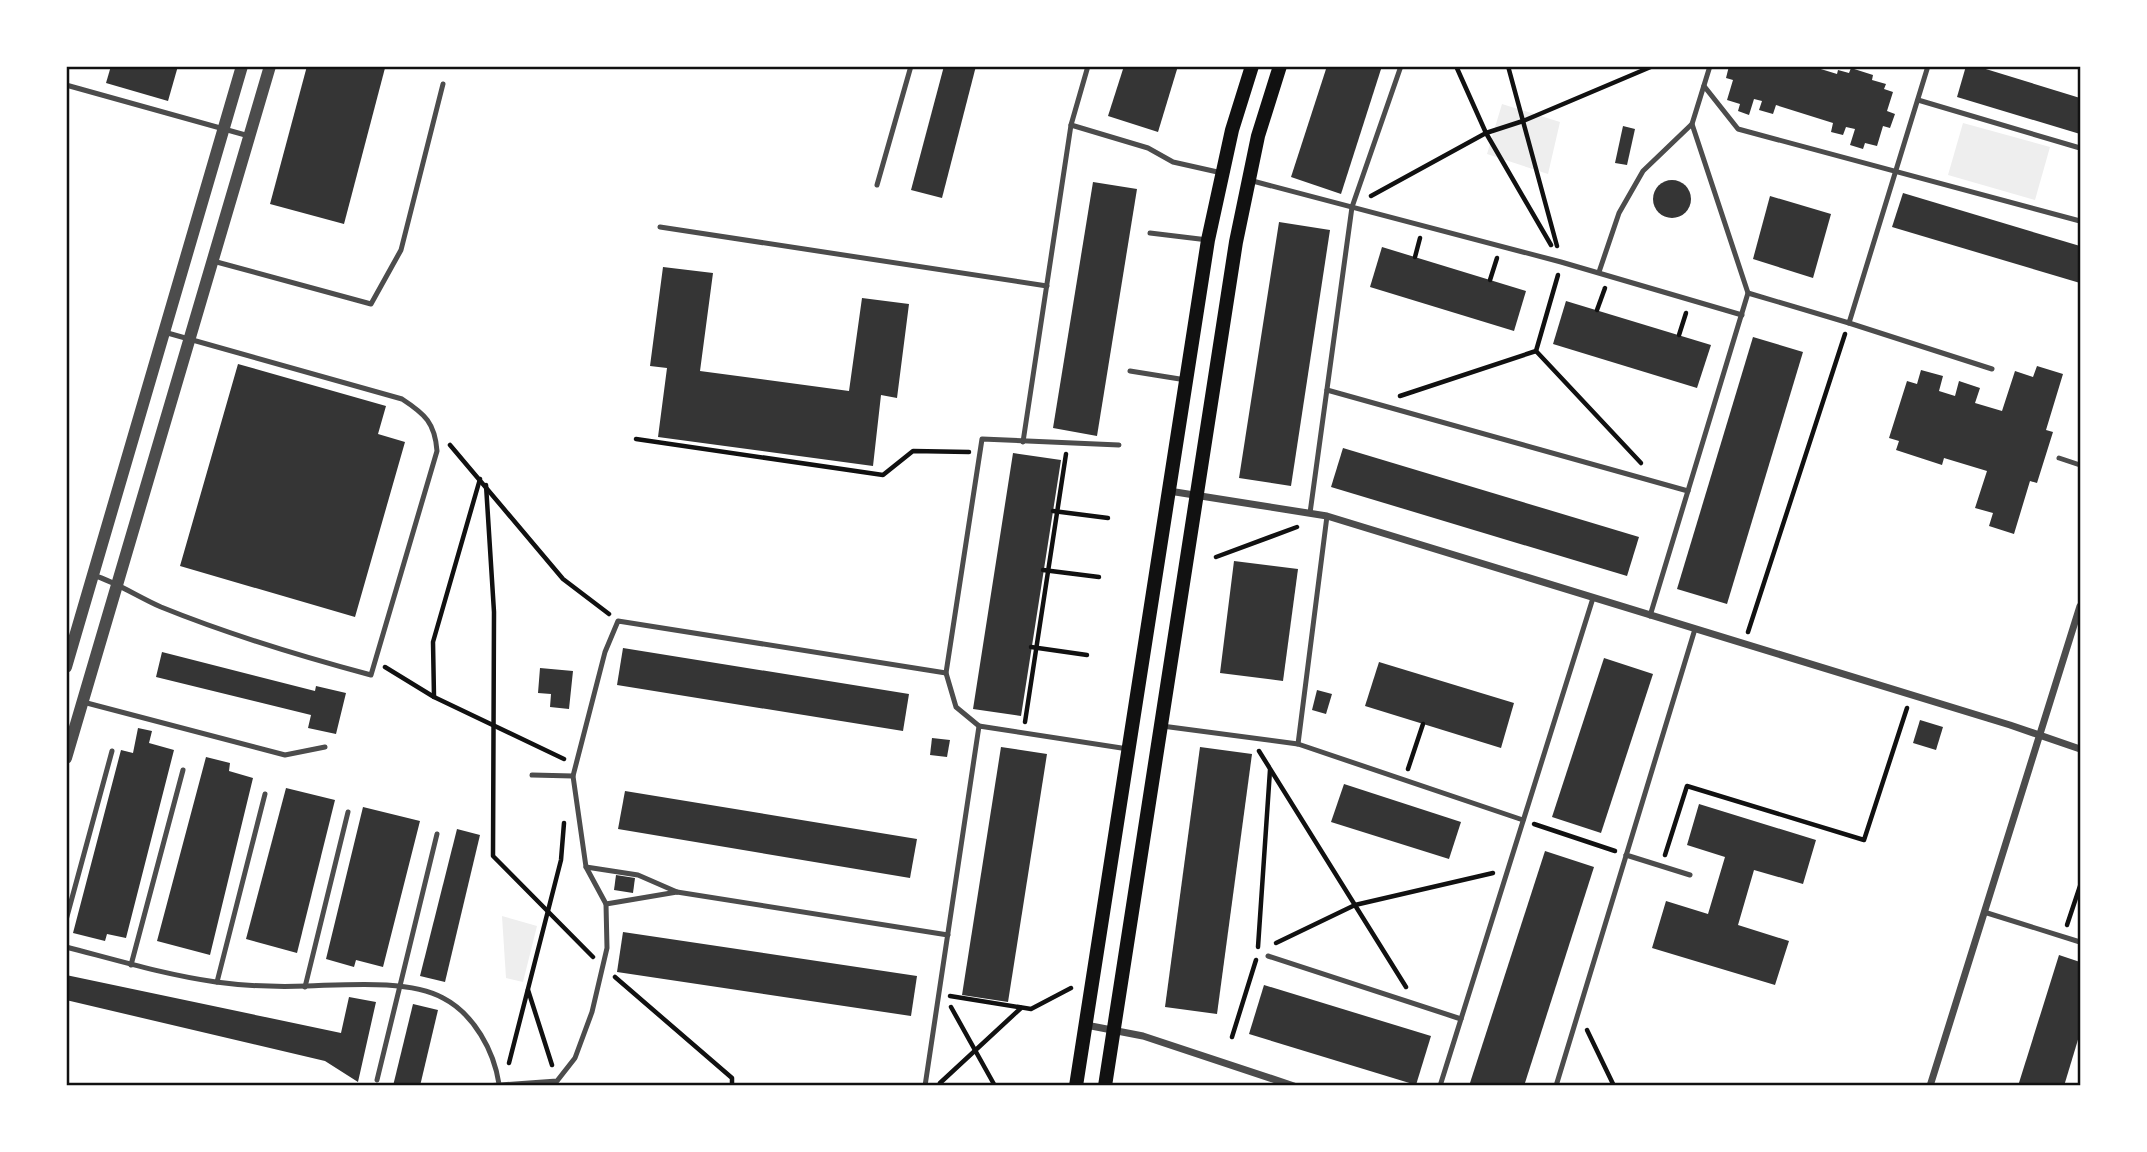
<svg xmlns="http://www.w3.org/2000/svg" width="2147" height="1152" viewBox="0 0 2147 1152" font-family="'Roboto Condensed',sans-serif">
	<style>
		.green { fill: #eee }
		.building { fill: #353535 }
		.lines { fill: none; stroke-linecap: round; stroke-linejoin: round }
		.path { stroke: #111; stroke-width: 4.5 }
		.service { stroke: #4c4c4c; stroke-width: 5 }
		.minor { stroke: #4c4c4c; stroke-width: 7 }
		.tertiary { stroke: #4c4c4c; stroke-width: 12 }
		.secondary { stroke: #111; stroke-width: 14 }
		.neatline { fill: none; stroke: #111; stroke-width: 2.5 }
	</style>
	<rect width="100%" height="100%" fill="#fff"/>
	<g class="green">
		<polygon points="1502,104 1560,122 1548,174 1487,154"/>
		<polygon points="1963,123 2050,147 2035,200 1948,175"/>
		<polygon points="502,916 537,926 523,982 506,978"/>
	</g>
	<g class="building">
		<polygon points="111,66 178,66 168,101 106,83"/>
		<polygon points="307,66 385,68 344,224 270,204"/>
		<polygon points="944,66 976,66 942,198 911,190"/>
		<polygon points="1124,66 1178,66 1158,132 1108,116"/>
		<polygon points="1327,66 1382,66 1341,194 1291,177"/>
		<polygon points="1729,66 1811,66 1837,74 1838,70 1849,73 1851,68 1873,75 1872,80 1886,84 1884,89 1893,92 1887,111 1895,114 1890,128 1883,126 1877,146 1865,143 1863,149 1850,145 1855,129 1846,127 1843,135 1831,132 1833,123 1776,105 1773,114 1759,110 1762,101 1754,99 1749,115 1738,111 1740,104 1727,100 1733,80 1726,78"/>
		<polygon points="1966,66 1976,66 2080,98 2080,134 1957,97"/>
		<polygon points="1623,126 1635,129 1627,165 1615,163"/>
		<circle cx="1672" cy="199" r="19"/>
		<polygon points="1093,182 1137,189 1097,436 1053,428"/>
		<polygon points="1903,193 2080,246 2080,283 1892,227"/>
		<polygon points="1770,196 1831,214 1813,278 1753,259"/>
		<polygon points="1279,222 1330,230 1291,486 1239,478"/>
		<polygon points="1382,247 1526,291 1514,331 1370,287"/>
		<polygon points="663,267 713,273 700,371 849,391 862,298 909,304 897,398 881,395 873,466 658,437 667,368 650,366"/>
		<polygon points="1566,301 1711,345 1697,388 1553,344"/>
		<polygon points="1753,337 1803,352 1727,604 1677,589"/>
		<polygon points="238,364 386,406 378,434 405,442 355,617 180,566"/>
		<polygon points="2037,366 2063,374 2046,430 2053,432 2037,483 2030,481 2014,534 1989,526 1993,513 1975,508 1987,471 1944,458 1942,465 1896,450 1899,441 1889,438 1907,381 1917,384 1921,370 1943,376 1939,391 1955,396 1959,381 1980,388 1975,403 2002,411 2015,371 2033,377"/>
		<polygon points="1343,448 1639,537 1627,576 1331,487"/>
		<polygon points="1013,453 1061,460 1021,716 973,709"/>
		<polygon points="1234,561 1298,569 1283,681 1220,673"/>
		<polygon points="623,648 909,694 903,731 617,685"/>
		<polygon points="162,652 315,691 316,686 346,693 336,734 308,728 311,715 156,677"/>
		<polygon points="1604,658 1653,674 1601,833 1552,817"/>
		<polygon points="1379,662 1514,703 1501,748 1365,706"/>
		<polygon points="540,668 573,671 569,709 550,707 551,694 538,693"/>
		<polygon points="1317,690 1332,694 1326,714 1312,710"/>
		<polygon points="1920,720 1943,727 1936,750 1913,743"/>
		<polygon points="138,728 152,731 149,743 174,750 126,938 107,934 105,941 73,933 121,750 133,753"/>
		<polygon points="932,738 950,740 947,757 930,755"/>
		<polygon points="1001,747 1047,754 1008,1002 962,995"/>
		<polygon points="1200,747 1252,754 1217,1014 1165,1007"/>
		<polygon points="206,757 230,763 229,771 253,778 210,955 157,941"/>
		<polygon points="1344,784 1461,822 1449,859 1331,822"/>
		<polygon points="286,788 335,800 297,953 246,939"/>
		<polygon points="625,791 917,839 910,878 618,829"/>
		<polygon points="1699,804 1816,840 1803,884 1754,870 1738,925 1789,941 1775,985 1652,948 1666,901 1708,914 1725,857 1687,845"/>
		<polygon points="363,807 420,821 383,967 356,960 354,967 326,959"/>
		<polygon points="457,829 480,835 445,982 420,976"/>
		<polygon points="1545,851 1594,867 1524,1086 1469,1086"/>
		<polygon points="616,875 635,878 633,893 614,890"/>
		<polygon points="623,932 917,976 911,1016 617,972"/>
		<polygon points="2059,955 2080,962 2080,1033 2064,1086 2018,1086"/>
		<polygon points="66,975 341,1033 349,997 376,1002 358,1082 325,1061 66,1000"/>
		<polygon points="1264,985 1431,1036 1416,1085 1249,1034"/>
		<polygon points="413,1004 438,1010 420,1086 393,1086"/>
	</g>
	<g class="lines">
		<g class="path">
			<polyline points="1456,66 1486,133 1551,245"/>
			<polyline points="1508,66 1557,246"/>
			<polyline points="1371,196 1486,133 1523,121 1653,66"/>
			<polyline points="1415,257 1420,238"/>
			<polyline points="1558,275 1536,351 1641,463"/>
			<polyline points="1490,280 1497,258"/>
			<polyline points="1597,310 1605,288"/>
			<polyline points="1679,335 1686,313"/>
			<polyline points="1400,396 1536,351"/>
			<polyline points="636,439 883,475 913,451 969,452"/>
			<polyline points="450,445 563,579 609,614"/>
			<polyline points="486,485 494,612 493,856 593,957"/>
			<polyline points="1053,511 1108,518"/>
			<polyline points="1216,557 1297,527"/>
			<polyline points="1043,570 1099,577"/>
			<polyline points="1748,632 1845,334"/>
			<polyline points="1031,647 1087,655"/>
			<polyline points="385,667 434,697 564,759"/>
			<polyline points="434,697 433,642 480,479"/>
			<polyline points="1025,722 1066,454"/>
			<polyline points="1259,751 1406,987"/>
			<polyline points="1408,769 1423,724"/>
			<polyline points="1534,824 1615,851"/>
			<polyline points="1665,855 1687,786 1864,840 1907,708"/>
			<polyline points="2067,925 2080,886"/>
			<polyline points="1276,943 1355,905 1493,873"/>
			<polyline points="1258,947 1270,770"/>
			<polyline points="615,977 732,1078 732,1086"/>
			<polyline points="528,990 552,1065"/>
			<polyline points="950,996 1031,1009 1071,988"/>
			<polyline points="951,1007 995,1086"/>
			<polyline points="1587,1030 1614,1086"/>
			<polyline points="1232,1037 1256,960"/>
			<polyline points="509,1063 561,860 564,823"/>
			<polyline points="940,1083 1021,1008"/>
		</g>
		<g class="service">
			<polyline points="66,85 249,136"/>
			<polyline points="1704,86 1738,129 2080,221"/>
			<polyline points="1918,100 2080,148"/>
			<polyline points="1071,125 1148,148 1173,162 1222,173"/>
			<polyline points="1249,180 1561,262 1742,315"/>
			<polyline points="877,185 911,66"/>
			<polyline points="660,227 1047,286"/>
			<polyline points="1150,233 1208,240"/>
			<polyline points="213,261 371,304 401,250 443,84"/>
			<polyline points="1599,272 1619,213 1643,171 1692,124"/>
			<polyline points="1748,293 1849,323 1928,66"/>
			<polyline points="1849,323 1992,369"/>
			<polyline points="1130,371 1186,380"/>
			<polyline points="1327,390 1688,491"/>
			<polyline points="1023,442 1071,125 1088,66"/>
			<polyline points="2059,458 2080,465"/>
			<polyline points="1310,513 1352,207 1401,66"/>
			<path d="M93,575C118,583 138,597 161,607C230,635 300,656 371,675L437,451C435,423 425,414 402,399L164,332"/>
			<polyline points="1650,616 1748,293 1692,124 1710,66"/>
			<polyline points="83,702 285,755 325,747"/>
			<polyline points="979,726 956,707 946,673 982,439 1119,445"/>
			<polyline points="1162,726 1298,744 1523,820"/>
			<polyline points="1298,744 1327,516"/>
			<polyline points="532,775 573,776"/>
			<polyline points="1626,855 1690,875"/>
			<polyline points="586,867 638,875 677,892"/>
			<polyline points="606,904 677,892 948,935"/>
			<polyline points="1984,912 2080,942"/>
			<polyline points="66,920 112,751"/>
			<path d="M66,947C116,960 166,975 216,982C245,986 278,987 307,986C344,985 409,979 443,998C474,1014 494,1051 499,1084"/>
			<polyline points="1268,956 1461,1019"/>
			<polyline points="131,965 183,770"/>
			<polyline points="217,982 265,794"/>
			<polyline points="305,987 348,812"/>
			<polyline points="377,1080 437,834"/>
			<polyline points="486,1086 557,1081 575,1058 592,1012 607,948 606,904 586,867 573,776 605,652 618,621 946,673"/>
			<polyline points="925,1086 979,726 1128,749"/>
			<polyline points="1440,1086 1593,598"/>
			<polyline points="1556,1086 1695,629"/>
		</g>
		<g class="minor">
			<polyline points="1169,491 1327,516 2010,725 2080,749"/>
			<polyline points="1086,1025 1143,1036 1294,1086"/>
			<polyline points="1930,1086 2080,606"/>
		</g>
		<g class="tertiary">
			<polyline points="66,667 242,66"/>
			<polyline points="66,758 270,66"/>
		</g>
		<g class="secondary">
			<polyline points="1076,1086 1208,240 1232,130 1252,66"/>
			<polyline points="1105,1086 1236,242 1258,136 1280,66"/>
		</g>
	</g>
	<rect width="2147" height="1152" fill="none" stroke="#ffffff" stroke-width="136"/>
	<rect x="68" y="68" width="2011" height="1016" class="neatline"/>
</svg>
